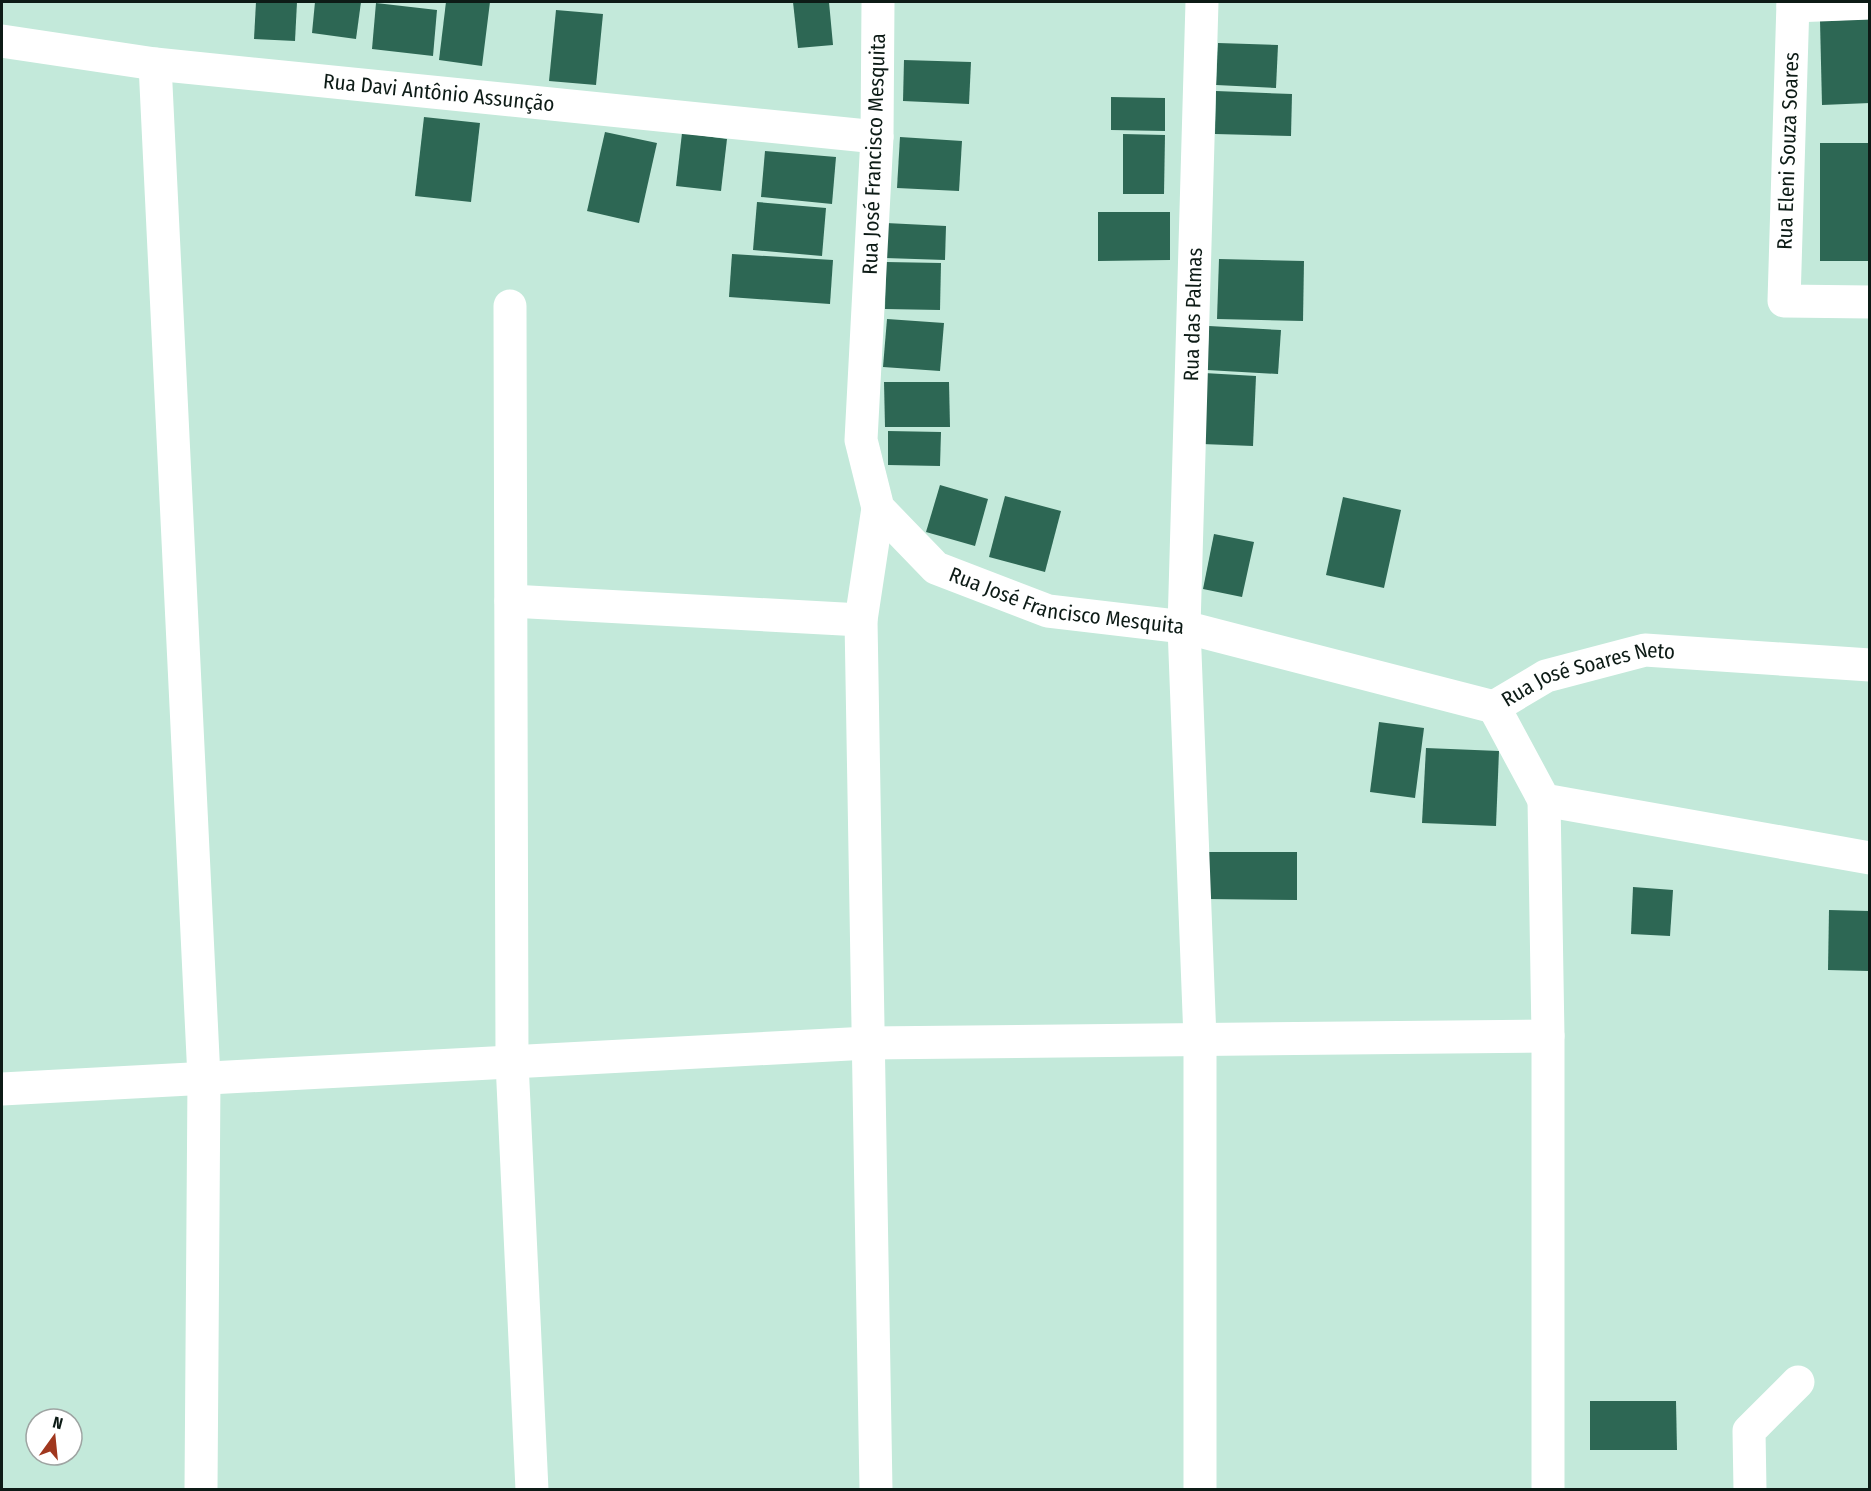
<svg xmlns="http://www.w3.org/2000/svg" width="1871" height="1491" viewBox="0 0 1871 1491" font-family="'Fira Sans Condensed',sans-serif">
	<style>
		.building { fill: #2d6754 }
		.lines { fill: none; stroke-linecap: round; stroke-linejoin: round }
		.minor { stroke: #fff; stroke-width: 33 }
		.labels { text-anchor: middle; stroke-width: 6; stroke-linejoin: round; paint-order: stroke }
		.street-label { font-size: 21px; fill: #0d1b16; stroke: #fff }
	</style>
	<rect width="100%" height="100%" fill="#c3e9da"/>
	<g class="building">
		<polygon points="256,2 297,2 295,41 254,39"/>
		<polygon points="315,2 361,2 356,39 312,33"/>
		<polygon points="446,2 490,2 482,66 439,60"/>
		<polygon points="793,2 829,2 833,45 798,48"/>
		<polygon points="376,3 437,10 433,56 372,49"/>
		<polygon points="556,10 603,14 596,85 549,81"/>
		<polygon points="1870,19 1870,103 1822,105 1820,21"/>
		<polygon points="1218,43 1278,45 1276,88 1216,85"/>
		<polygon points="904,60 971,62 969,104 903,101"/>
		<polygon points="1216,91 1292,94 1291,136 1215,134"/>
		<polygon points="1111,97 1165,98 1165,131 1111,130"/>
		<polygon points="424,117 480,123 471,202 415,196"/>
		<polygon points="605,132 657,143 639,223 587,211"/>
		<polygon points="682,133 727,139 721,191 676,186"/>
		<polygon points="1123,134 1165,135 1164,194 1123,194"/>
		<polygon points="900,137 962,141 959,191 897,188"/>
		<rect x="1820" y="143" width="50" height="118"/>
		<polygon points="765,151 836,157 832,204 761,197"/>
		<polygon points="757,202 826,208 822,256 753,250"/>
		<polygon points="1098,212 1170,212 1170,260 1098,261"/>
		<polygon points="886,223 946,226 945,260 885,258"/>
		<polygon points="732,254 833,260 830,304 729,297"/>
		<polygon points="1219,259 1304,261 1303,321 1217,319"/>
		<polygon points="886,262 941,263 940,310 885,309"/>
		<polygon points="887,319 944,323 940,371 883,367"/>
		<polygon points="1209,326 1281,330 1278,374 1207,370"/>
		<polygon points="1204,373 1256,376 1253,446 1202,444"/>
		<polygon points="884,382 949,382 950,427 885,427"/>
		<polygon points="888,431 941,432 940,466 888,465"/>
		<polygon points="940,485 988,499 975,546 926,532"/>
		<polygon points="1005,496 1061,511 1045,572 989,557"/>
		<polygon points="1343,497 1401,510 1384,588 1326,575"/>
		<polygon points="1214,534 1254,542 1242,597 1203,589"/>
		<polygon points="1379,722 1424,728 1415,798 1370,792"/>
		<polygon points="1426,748 1499,751 1496,826 1422,823"/>
		<polygon points="1205,852 1297,852 1297,900 1205,899"/>
		<polygon points="1633,887 1673,890 1670,936 1631,934"/>
		<polygon points="1829,910 1869,911 1869,971 1828,970"/>
		<polygon points="1590,1401 1676,1401 1677,1450 1590,1450"/>
	</g>
	<g class="lines">
		<g class="minor">
			<path id="s1" d="M878,2L877,137L861,440L878,508L936,568L1048,611L1184,627L1494,707"/>
			<polyline points="1793,2 1784,301 1870,302"/>
			<polyline points="1793,6 1870,3"/>
			<path id="s2" d="M2,41L155,64L877,137"/>
			<polyline points="155,64 204,1078 201,1490"/>
			<polyline points="510,306 512,1062 532,1490"/>
			<polyline points="511,601 861,620"/>
			<polyline points="1494,707 1544,800 1870,858"/>
			<path id="s3" d="M1494,707L1546,676L1645,650L1870,665"/>
			<polyline points="1544,800 1548,1036 1548,1490"/>
			<polyline points="2,1089 868,1043 1548,1036"/>
			<polyline points="876,1490 861,620 878,508"/>
			<path id="s4" d="M1200,1490V1039L1184,627L1202,2"/>
			<polyline points="1750,1490 1749,1431 1798,1382"/>
		</g>
	</g>
	<g class="labels">
		<g class="street-label">
			<text dy="7" stroke="none"><textPath href="#s2" startOffset="440">Rua Davi Antônio Assunção</textPath></text>
			<text transform="translate(1788 151) rotate(-88)" y="7">Rua Eleni Souza Soares</text>
			<text transform="translate(874 154) rotate(-88)" y="7">Rua José Francisco Mesquita</text>
			<text dy="7" stroke="none"><textPath href="#s4" startOffset="1176">Rua das Palmas</textPath></text>
			<text dy="7" stroke="none"><textPath href="#s1" startOffset="728">Rua José Francisco Mesquita</textPath></text>
			<text dy="7" stroke="none"><textPath href="#s3" startOffset="102">Rua José Soares Neto</textPath></text>
		</g>
	</g>
	<rect width="1871" height="1491" fill="none" stroke="#0d1b16" stroke-width="6"/>
	<g transform="translate(54 1437) rotate(15)"><circle r="28" fill="#ffffff" stroke="#9ea4a2" stroke-width="1.5"/>
	<path d="M0-4.5L10 22L0 15L-10 22Z" fill="#a0371e"/>
	<text y="-9" font-size="16" font-weight="bold" text-anchor="middle" fill="#0d1b16">N</text>
	</g>
</svg>
